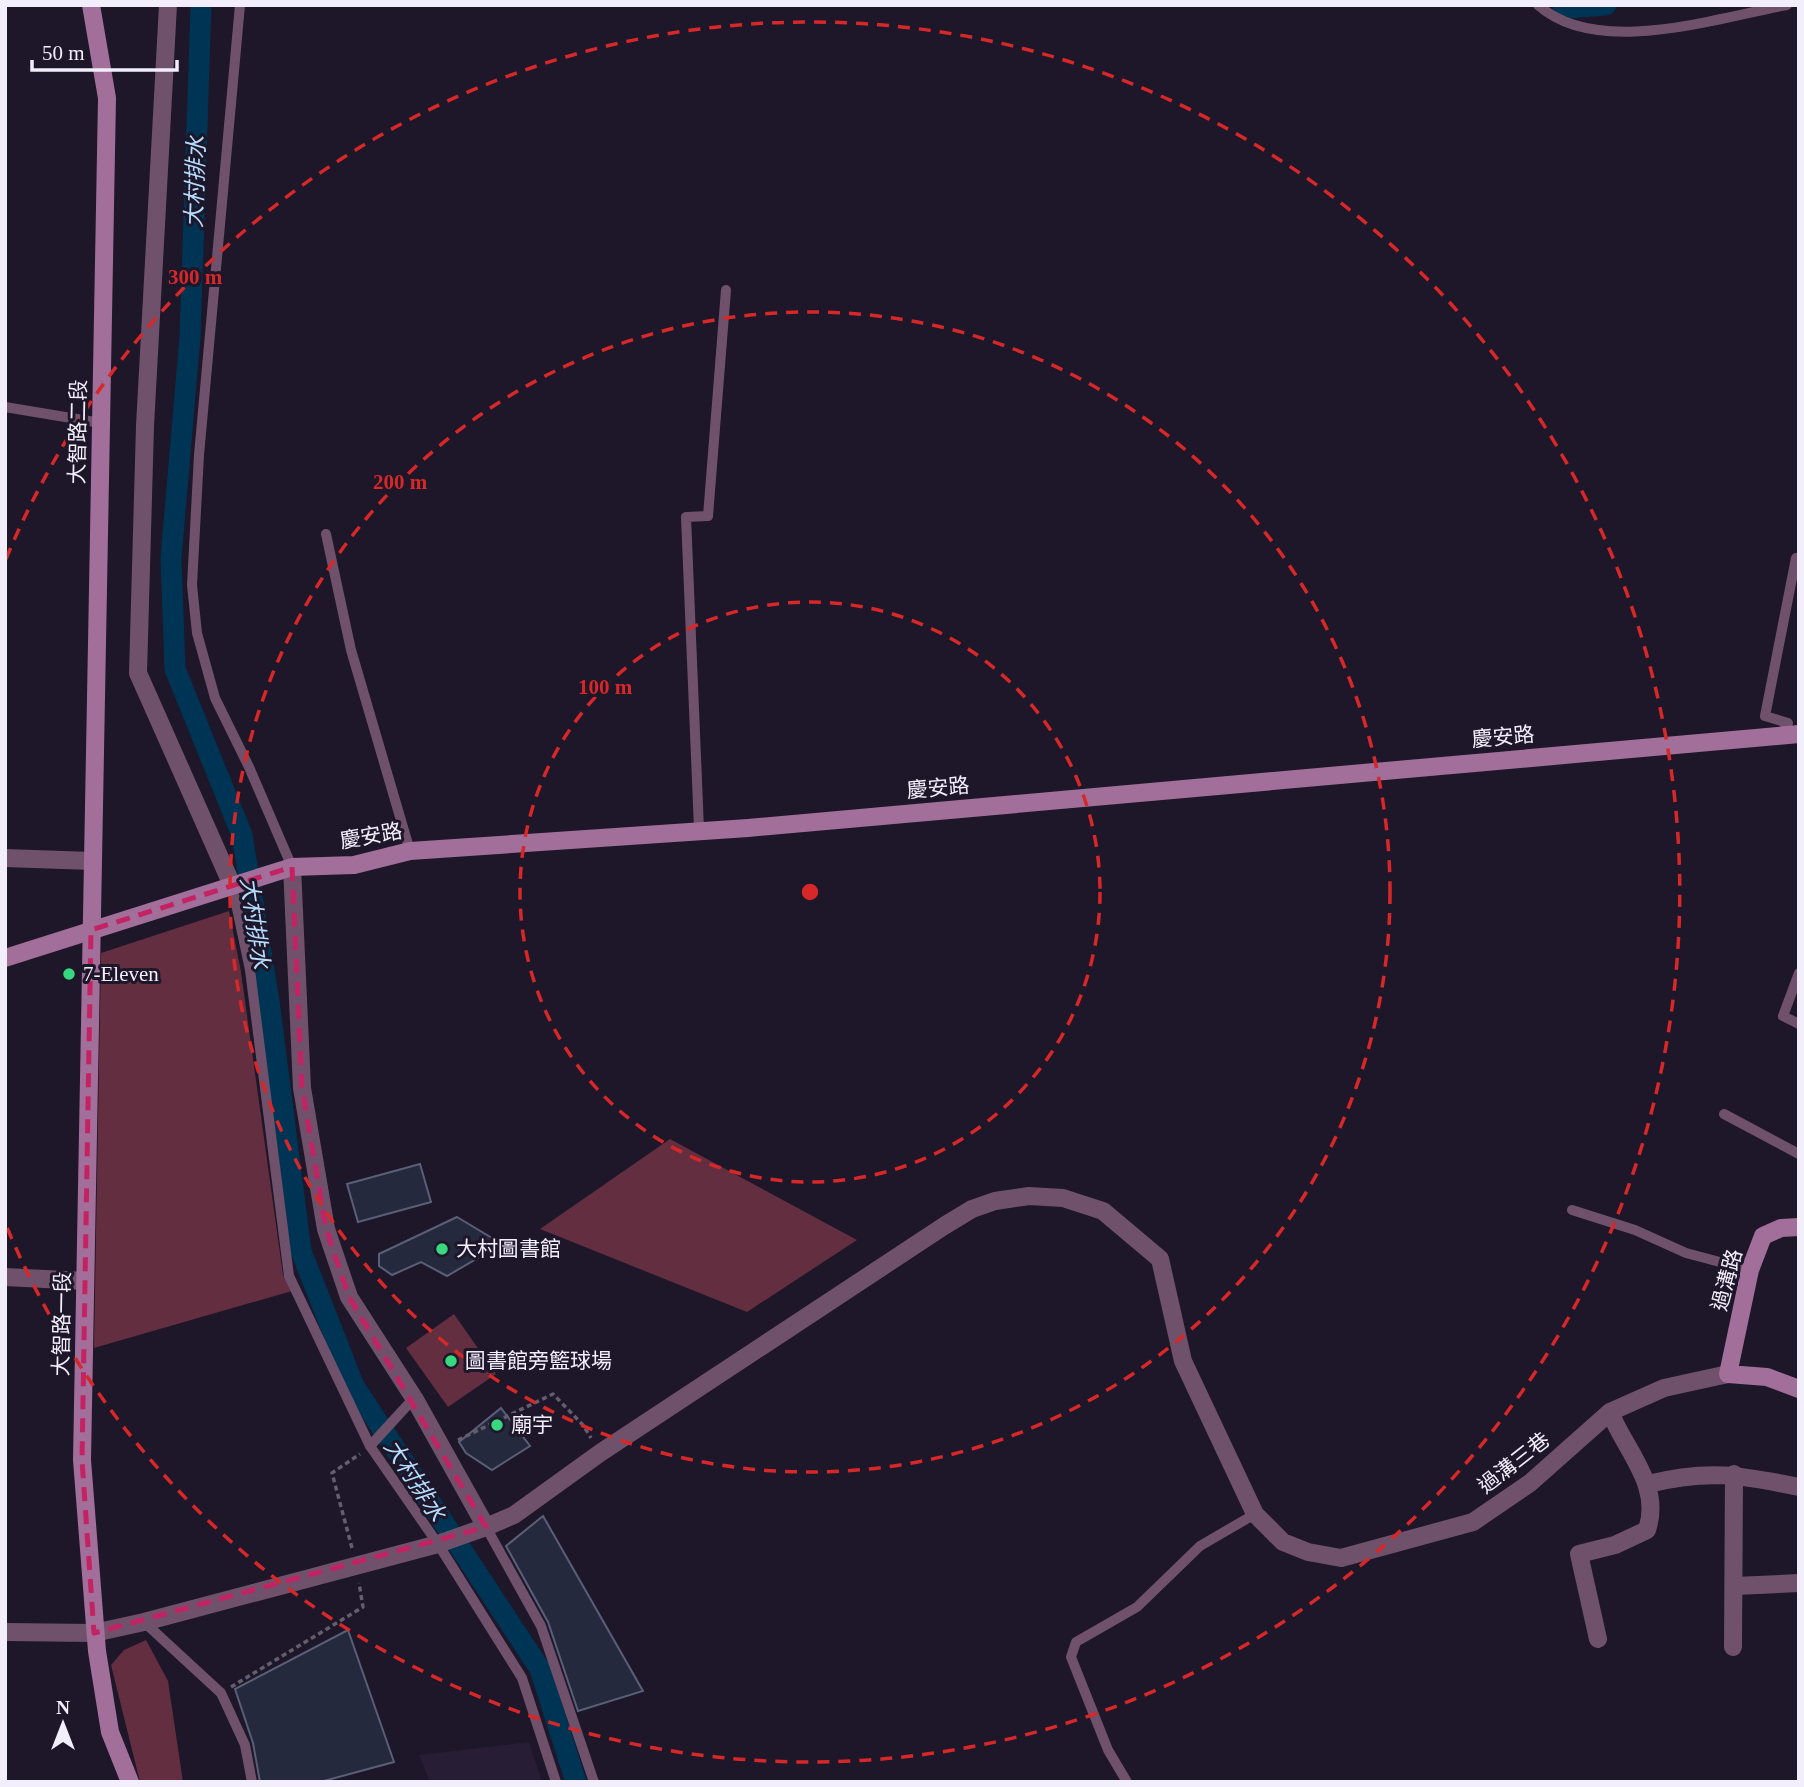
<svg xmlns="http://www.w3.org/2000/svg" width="1804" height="1787" viewBox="0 0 1804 1787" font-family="'Times New Roman','Noto Sans TC',serif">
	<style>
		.built { fill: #271d35 }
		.green { fill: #632e3f }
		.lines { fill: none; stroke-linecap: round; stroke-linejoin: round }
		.canal { stroke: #003454; stroke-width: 21 }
		.building { fill: #24293d; stroke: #595f76; stroke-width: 2 }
		.path { stroke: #635d6e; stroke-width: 3.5; stroke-dasharray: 5 3.5; stroke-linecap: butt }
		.lane { stroke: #70516b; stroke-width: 10 }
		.street { stroke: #70516b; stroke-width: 18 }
		.secondary { stroke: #a16f9a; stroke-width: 18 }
		.marked { fill: none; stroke: #c42363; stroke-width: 5; stroke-dasharray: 14 9; stroke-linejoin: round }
		.ring { fill: none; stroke: #d62828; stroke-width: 3.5; stroke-dasharray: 12 9 }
		.poi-dot { fill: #37d880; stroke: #1e1629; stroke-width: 2.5 }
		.labels { text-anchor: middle; stroke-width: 6; stroke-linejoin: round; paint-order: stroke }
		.street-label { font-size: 21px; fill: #f2eefb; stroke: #1e1629 }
		.poi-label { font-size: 21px; fill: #f2eefb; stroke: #1e1629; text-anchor: start }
		.water-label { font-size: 23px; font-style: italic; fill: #b4ddff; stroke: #1e1629 }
		.centre { fill: #d62828; stroke: #1e1629; stroke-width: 3.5 }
		.ring-label { font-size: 21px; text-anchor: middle; font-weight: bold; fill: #d62828; stroke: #1e1629; stroke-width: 6; stroke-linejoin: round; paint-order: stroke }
	</style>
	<rect width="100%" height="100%" fill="#1e1629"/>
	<polygon class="built" points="529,1742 542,1782 430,1782 419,1755"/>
	<g class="green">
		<polygon points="229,911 241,972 283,1275 292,1291 94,1348 101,953"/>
		<polygon points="670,1139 857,1240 747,1312 540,1229"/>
		<polygon points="454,1314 496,1374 448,1407 406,1348"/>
		<polygon points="146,1640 168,1681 183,1782 140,1782 111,1665 124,1650"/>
	</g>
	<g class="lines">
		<g class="canal">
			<polyline points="201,5 190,337 171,558 175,669 242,835 269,1001 301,1251 354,1386 540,1669 576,1782"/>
			<polyline points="1563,5 1566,8 1606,5"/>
		</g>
	</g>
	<g class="building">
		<polygon points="420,1164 431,1202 358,1222 347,1184"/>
		<polygon points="457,1217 502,1244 447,1276 421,1262 392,1275 379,1266 379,1254"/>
		<polygon points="501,1408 530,1446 492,1470 466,1453 459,1442"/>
		<polygon points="543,1516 643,1691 578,1711 548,1622 506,1546"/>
		<polygon points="348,1630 394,1762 320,1782 260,1782 253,1743 235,1689"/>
	</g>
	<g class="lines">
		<g class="path">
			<polyline points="458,1440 553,1394 583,1425 591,1438"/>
			<polyline points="352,1548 332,1473 360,1454"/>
			<polyline points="231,1687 363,1607 359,1583"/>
		</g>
		<g class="lane">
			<polyline points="240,5 199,455 192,585 197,633 215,698 249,767 292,867"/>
			<path d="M1538,5C1597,58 1716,18 1787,5"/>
			<polyline points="5,407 101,423"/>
			<polyline points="326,534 351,650 410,851"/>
			<polyline points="1782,736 1788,723 1765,716 1796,558"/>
			<polyline points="699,829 686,517 708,516 726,290"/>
			<polyline points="232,885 250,970 289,1276 370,1446 438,1544 522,1678 556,1782"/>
			<polyline points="1799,973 1783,1016 1799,1024"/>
			<polyline points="1724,1114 1799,1154"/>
			<polyline points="1572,1210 1635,1230 1686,1253 1750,1270"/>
			<polyline points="370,1446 414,1398"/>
			<polyline points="486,1527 541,1626 594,1782"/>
			<polyline points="144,1622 221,1693 245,1745 252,1782"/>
			<polyline points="1127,1782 1108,1750 1071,1657 1076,1642 1137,1607 1200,1546 1255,1514"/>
		</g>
		<g class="street">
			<polyline points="168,5 145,426 138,673 232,885"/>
			<polyline points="5,858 92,861"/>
			<polyline points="292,867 302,1088 326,1229 349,1297 414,1398 486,1527 514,1515 600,1453 944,1226 972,1209 995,1201 1029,1196 1063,1198 1103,1211 1160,1259 1183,1361 1255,1514 1283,1542 1308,1552 1341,1558 1473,1522 1530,1483 1610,1412 1664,1388 1728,1374"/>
			<polyline points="5,1277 85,1281"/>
			<path d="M1648,1484C1707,1469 1741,1475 1799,1487"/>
			<polyline points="1735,1586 1799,1583"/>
			<polyline points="5,1632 94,1633 144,1622 438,1544 486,1527"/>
			<path d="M1598,1639L1579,1554L1615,1545L1647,1530C1662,1485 1626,1452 1610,1412"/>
			<polyline points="1733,1647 1734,1474"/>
		</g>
		<g class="secondary">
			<polyline points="91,5 107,98 82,1460 97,1651 110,1732 130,1782"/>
			<polyline points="5,958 292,867 354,865 410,851 748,828 1799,734"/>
			<polyline points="1799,1227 1781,1228 1763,1236 1750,1270 1728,1374 1767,1377 1799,1389"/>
		</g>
	</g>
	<path class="marked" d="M292,867L302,1088L326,1229L349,1297L486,1527L94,1633L82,1460L91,930Z"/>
	<g class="ring">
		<circle cx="810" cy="892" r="290"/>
		<circle cx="810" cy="892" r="580"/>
		<path d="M6 559A870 870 0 1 1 6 1225"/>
	</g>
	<g class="poi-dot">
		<circle cx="69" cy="974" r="7"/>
		<circle cx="442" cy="1249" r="7"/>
		<circle cx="451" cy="1361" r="7"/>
		<circle cx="497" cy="1425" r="7"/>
	</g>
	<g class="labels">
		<g class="street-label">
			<text transform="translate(78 432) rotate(-89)" y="7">大智路二段</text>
			<text transform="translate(1503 737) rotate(-5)" y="7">慶安路</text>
			<text transform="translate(938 788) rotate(-5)" y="7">慶安路</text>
			<text transform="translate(371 836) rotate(-10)" y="7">慶安路</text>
			<text transform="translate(1727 1280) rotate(-75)" y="7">過溝路</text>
			<text transform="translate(62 1324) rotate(-89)" y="7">大智路一段</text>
			<text transform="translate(1514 1463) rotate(-38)" y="7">過溝三巷</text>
		</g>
		<g class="poi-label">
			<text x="83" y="981">7-Eleven</text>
			<text x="456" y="1256">大村圖書館</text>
			<text x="465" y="1368">圖書館旁籃球場</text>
			<text x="511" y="1432">廟宇</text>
		</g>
		<g class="water-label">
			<text transform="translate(195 182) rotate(-88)" y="8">大村排水</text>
			<text transform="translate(255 923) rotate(82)" y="8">大村排水</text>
			<text transform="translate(415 1480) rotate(57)" y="8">大村排水</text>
		</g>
	</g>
	<circle cx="810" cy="892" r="10" class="centre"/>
	<g class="ring-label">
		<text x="195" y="284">300 m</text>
		<text x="400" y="489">200 m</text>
		<text x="605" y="694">100 m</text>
	</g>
	<rect width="1804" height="1787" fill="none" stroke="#f2eefb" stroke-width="14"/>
	<g transform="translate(63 1724)" stroke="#1e1629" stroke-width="5" paint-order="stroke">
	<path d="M0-5L12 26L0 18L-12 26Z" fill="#f2eefb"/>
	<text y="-10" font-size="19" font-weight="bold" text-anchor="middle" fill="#f2eefb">N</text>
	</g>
	<path d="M32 60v10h145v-10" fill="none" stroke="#f2eefb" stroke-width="3.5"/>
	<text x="42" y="60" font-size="21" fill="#f2eefb" stroke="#1e1629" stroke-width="5" paint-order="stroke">50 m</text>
</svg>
